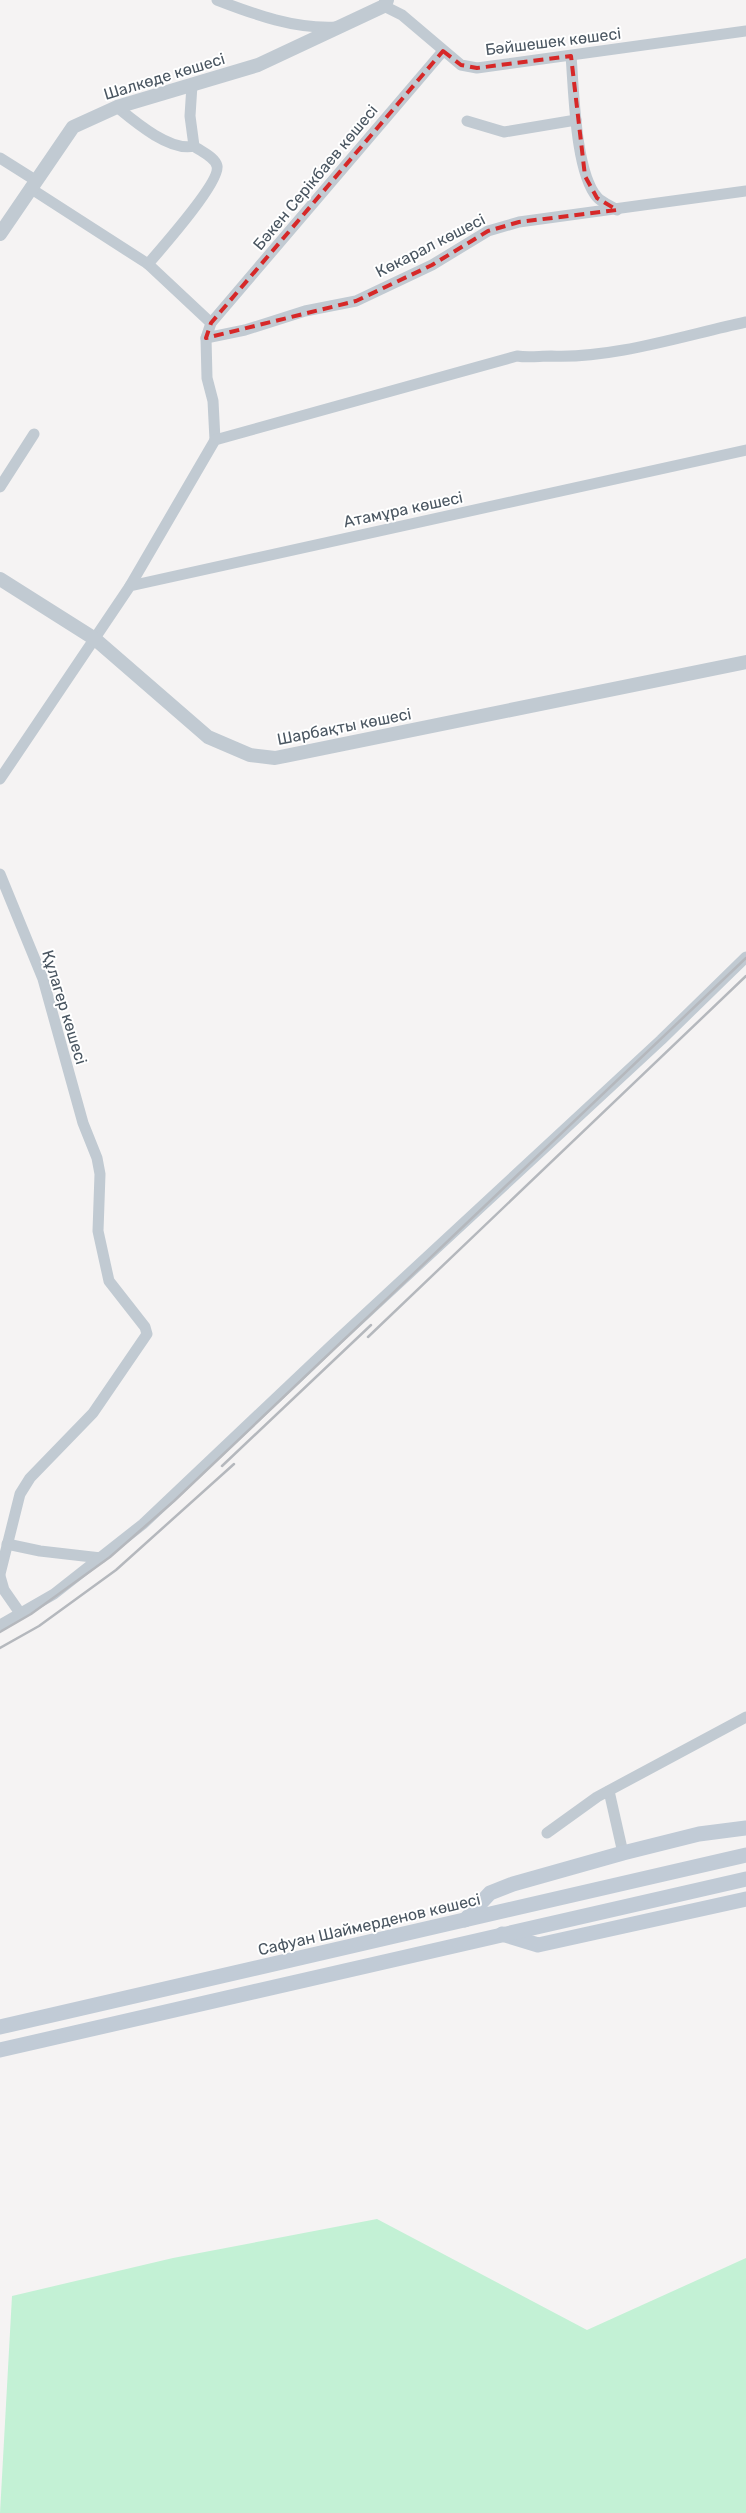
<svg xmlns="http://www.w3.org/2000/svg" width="746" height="2513" viewBox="0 0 746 2513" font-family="Rubik,sans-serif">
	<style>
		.green { fill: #c3f1d5 }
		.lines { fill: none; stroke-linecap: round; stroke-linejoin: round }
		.minor { stroke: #c1cad2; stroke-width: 11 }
		.tertiary { stroke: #c1cad2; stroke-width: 14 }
		.secondary { stroke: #c1cbd6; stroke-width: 15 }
		.rail { stroke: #b5b8bd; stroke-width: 2.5 }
		.marked { fill: none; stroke: #d62828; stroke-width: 4; stroke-dasharray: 10 6; stroke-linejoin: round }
		.labels { text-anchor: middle; stroke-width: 4; stroke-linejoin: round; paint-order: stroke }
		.street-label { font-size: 16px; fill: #4a5661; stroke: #fff }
	</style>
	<rect width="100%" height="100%" fill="#f5f3f3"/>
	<polygon class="green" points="377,2219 587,2330 746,2258 746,2513 0,2513 12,2296 173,2258"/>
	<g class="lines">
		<g class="minor">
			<path d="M217,0C256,15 294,29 336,27"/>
			<polyline points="384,6 402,15 461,65 477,68 746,31"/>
			<path d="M571,56C574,90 575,172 597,197C601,202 611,206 617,210"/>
			<path d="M117,107C134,121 170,152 194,146"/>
			<polyline points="467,121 504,132 576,120"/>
			<polyline points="0,158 35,180"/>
			<polyline points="30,188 148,264 211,323 206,338 245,330 305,311 356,301 432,265 488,231 519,222 746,191"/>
			<path d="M148,264C161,249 221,181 217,166C215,157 200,151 194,146L190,116L192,85"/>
			<polyline points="211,323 443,51"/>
			<polyline points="206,338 207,378 213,401 215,440"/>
			<polyline points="0,487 34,434"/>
			<path d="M130,586L215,440L517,356C529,358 539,356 551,356C613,359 685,335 746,322"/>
			<polyline points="0,779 130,586 746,450"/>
			<polyline points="0,874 43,979 83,1123 97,1158 100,1174 98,1231 109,1281 145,1327 147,1334 93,1413 30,1478 20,1494 0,1574"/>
			<polyline points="7,1544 40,1551 101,1558"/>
			<polyline points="0,1576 4,1590 20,1613"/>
			<polyline points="0,1625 54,1594 143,1524 333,1344 661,1040 746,957"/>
			<polyline points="609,1791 623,1853"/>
			<polyline points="547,1833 597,1797 746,1717"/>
		</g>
		<g class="tertiary">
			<polyline points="0,234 73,127 117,107 258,65 384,6 387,0"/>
			<polyline points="0,579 95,639 208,737 250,755 275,758 746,662"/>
		</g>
		<g class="secondary">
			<polyline points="465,1920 490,1893 513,1884 623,1853 699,1834 746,1828"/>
			<polyline points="502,1934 538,1945 746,1899"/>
			<polyline points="0,2027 746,1855"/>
			<polyline points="0,2050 746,1879"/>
		</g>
		<g class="rail">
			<polyline points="368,1337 746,976"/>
			<polyline points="222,1466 371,1325"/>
			<polyline points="0,1632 31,1614 110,1557 174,1501 746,958"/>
			<polyline points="0,1648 39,1626 116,1570 234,1464"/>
		</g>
	</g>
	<path class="marked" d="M443,51L461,65L477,68L571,56L585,176L597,198L617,210L519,222L488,231L432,265L356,301L206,338L211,323Z"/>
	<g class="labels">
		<g class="street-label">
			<text transform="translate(553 41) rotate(-7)" y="6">Бәйшешек көшесі</text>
			<text transform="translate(164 76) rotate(-17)" y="6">Шалкөде көшесі</text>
			<text transform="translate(315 177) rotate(-50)" y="6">Бәкен Серікбаев көшесі</text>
			<text transform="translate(430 245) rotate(-27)" y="6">Көкарал көшесі</text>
			<text transform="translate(403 509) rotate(-12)" y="6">Атамұра көшесі</text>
			<text transform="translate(344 726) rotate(-11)" y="6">Шарбақты көшесі</text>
			<text transform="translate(65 1007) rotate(73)" y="6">Құлагер көшесі</text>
			<text transform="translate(369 1924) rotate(-13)" y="6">Сафуан Шаймерденов көшесі</text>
		</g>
	</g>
</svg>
